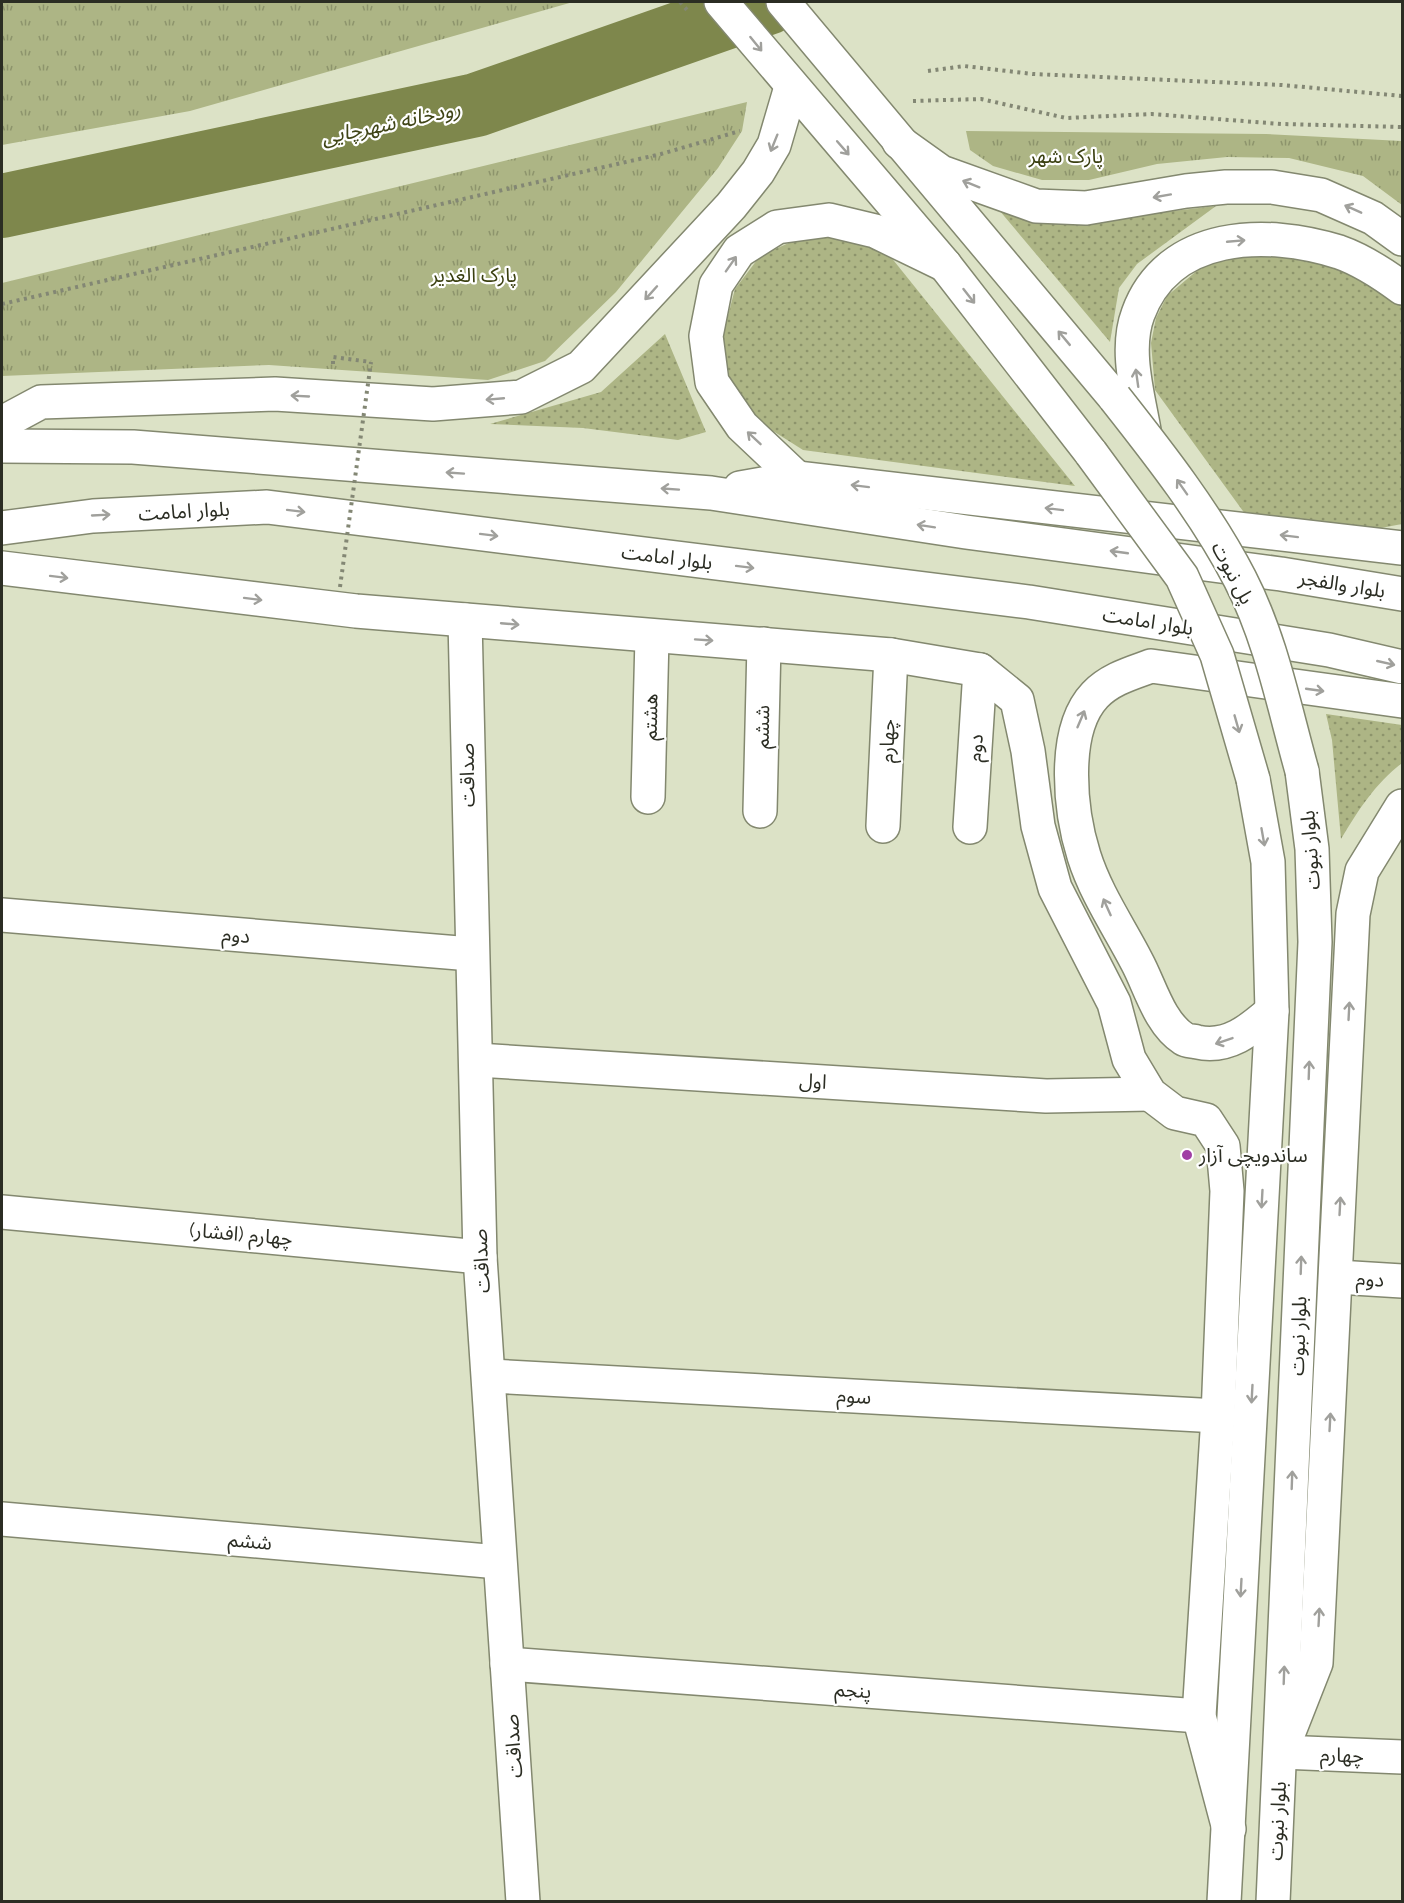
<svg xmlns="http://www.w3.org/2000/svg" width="1404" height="1903" viewBox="0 0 1404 1903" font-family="Raleway,'Noto Sans Arabic',sans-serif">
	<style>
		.grass { fill: url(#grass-dots) }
		.park { fill: url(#park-tufts) }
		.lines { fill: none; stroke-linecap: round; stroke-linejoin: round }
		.river { stroke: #7e874c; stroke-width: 64 }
		.minor-casing { stroke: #83886f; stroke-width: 36 }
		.tertiary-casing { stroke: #83886f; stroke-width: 36 }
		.primary-casing { stroke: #83886f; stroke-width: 36 }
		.trunk-casing { stroke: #83886f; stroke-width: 36 }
		.path { stroke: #838774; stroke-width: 4; stroke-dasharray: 3 4.5; stroke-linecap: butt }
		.minor { stroke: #fff; stroke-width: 33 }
		.tertiary { stroke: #fff; stroke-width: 33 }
		.primary { stroke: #fff; stroke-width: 33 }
		.trunk { stroke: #fff; stroke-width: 33 }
		.primary-bridge-casing { stroke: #83886f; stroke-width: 36; stroke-linecap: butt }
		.path-bridge { stroke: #838774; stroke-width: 4; stroke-dasharray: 3 4.5; stroke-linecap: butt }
		.primary-bridge { stroke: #fff; stroke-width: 33 }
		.oneway { stroke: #a0a09c }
		.poi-dot { fill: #a03ea4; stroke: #fff; stroke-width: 2 }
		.labels { text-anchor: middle; stroke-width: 4.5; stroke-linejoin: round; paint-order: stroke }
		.park-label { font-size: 20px; fill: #3a3f10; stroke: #fff }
		.street-label { font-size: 20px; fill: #2b2d23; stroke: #fff }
		.poi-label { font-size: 20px; fill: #2b2d23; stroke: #fff; text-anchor: start }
		.water-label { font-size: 21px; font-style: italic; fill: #404517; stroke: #fff }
	</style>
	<defs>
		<pattern id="grass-dots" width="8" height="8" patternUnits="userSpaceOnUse" patternTransform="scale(1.5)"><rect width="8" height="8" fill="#adb585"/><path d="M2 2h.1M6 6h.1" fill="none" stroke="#8d946c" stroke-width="1.8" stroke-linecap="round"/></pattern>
		<pattern id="park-tufts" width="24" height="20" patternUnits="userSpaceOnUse" patternTransform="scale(1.5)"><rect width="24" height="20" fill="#adb585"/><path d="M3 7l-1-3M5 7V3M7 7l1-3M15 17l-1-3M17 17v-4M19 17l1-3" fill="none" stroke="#8d946c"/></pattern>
	</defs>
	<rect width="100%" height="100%" fill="#dce2c6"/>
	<g class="grass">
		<polygon points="1216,206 1137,264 1119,288 1110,342 999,210 1113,218"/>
		<polygon points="802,237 854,239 886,251 1075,486 803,450 762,424 730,380 722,338 735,289 760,256"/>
		<path d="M1244,251C1305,260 1353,264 1402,305V524L1365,531L1248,518L1155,390L1151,343L1156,318L1167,296L1212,258Z"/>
		<polygon points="665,334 706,432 678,440 583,428 490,424 601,392"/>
		<path d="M1326,714L1402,725V763C1375,784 1359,809 1341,839L1332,740Z"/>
	</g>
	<g class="park">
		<polygon points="2,2 573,2 190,111 2,145"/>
		<polygon points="747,102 742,131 718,168 616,292 545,361 488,380 269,365 2,376 2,283"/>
		<polygon points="966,131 1266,134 1402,141 1402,205 1363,176 1289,158 1227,157 1157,164 1089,180 1042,180 993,166 970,150"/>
	</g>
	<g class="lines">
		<polyline class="river" points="2,206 476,105 770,2"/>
		<defs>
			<g id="minor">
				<polyline points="648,797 652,637"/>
				<polyline points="760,811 764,644"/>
				<polyline points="883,826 891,655"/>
				<polyline points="970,827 980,670"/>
				<polyline points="2,915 471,954"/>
				<polyline points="477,1060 1046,1096 1150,1094"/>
				<polyline points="2,1212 480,1257"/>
				<polyline points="1337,1277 1402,1281"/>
				<polyline points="490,1376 1218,1416"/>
				<polyline points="2,1519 499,1562"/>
				<polyline points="507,1664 1199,1716"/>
				<polyline points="1281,1752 1402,1757"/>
			</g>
			<polyline id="tertiary" points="465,620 480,1257 523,1902"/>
			<g id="primary">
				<polyline points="721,2 945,265 1091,453"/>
				<polyline points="783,2 1115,398"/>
				<polyline points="2,423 41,402 275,394 433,404 521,397 581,367 731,206 758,172 774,145 791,87"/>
				<path d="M1145,436C1139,398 1124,351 1138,314C1168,231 1267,229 1339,252C1362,260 1383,274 1402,288"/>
				<path d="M1272,1011C1250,1030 1228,1049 1197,1042C1193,1041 1187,1041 1184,1039C1159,1023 1150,986 1137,962C1119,927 1096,894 1084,856C1070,812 1061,731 1095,695C1110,679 1132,673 1151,666L1402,701"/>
				<polyline points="1224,1902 1272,1011 1268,862 1253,779"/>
				<polyline points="1273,1902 1315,942 1312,849 1302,771"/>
			</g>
			<g id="trunk">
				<polyline points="899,142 941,172 1036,206 1086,208 1186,191 1226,187 1272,187 1321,195 1373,218 1402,239"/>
				<polyline points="2,446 133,447 711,493 966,532 1281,574 1402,594"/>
				<polyline points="797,478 742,426 712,382 706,336 716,285 739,251 777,227 829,220 875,231 945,265"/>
				<polyline points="740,488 797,478 1402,548"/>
				<polyline points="2,528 93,516 267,507 1029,602 1329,650 1402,667"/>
				<polyline points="2,568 356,611 891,655 980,670 1017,700 1028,751 1038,826 1055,888 1114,1003 1129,1059 1150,1094 1175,1113 1206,1120 1223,1146 1227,1191 1218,1416 1199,1716 1229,1829"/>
				<polyline points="1281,1752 1316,1663 1353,914 1362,871 1402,806"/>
			</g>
		</defs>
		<use href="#minor" class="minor-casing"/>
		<use href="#tertiary" class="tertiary-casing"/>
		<use href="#primary" class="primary-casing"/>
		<use href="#trunk" class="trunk-casing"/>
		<g class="path">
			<polyline points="680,2 687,10"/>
			<polyline points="928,71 964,66 1033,74 1282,85 1402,96"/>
			<polyline points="913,101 981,99 1066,118 1152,114 1281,124 1402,127"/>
			<polyline points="2,304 661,154 740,131"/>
			<polyline points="333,364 333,357 371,362"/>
		</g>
		<use href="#minor" class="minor"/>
		<use href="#tertiary" class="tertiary"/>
		<use href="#primary" class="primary"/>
		<use href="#trunk" class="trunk"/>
		<defs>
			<g id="primary-bridge">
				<path d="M1115,398C1160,455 1207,515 1240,579C1271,639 1284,707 1302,771"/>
				<polyline points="1091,453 1182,577 1217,655 1253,779"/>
			</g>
		</defs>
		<use href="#primary-bridge" class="primary-bridge-casing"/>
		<polyline class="path-bridge" points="340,587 371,362"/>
		<use href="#primary-bridge" class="primary-bridge"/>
	</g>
	<defs><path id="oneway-shaft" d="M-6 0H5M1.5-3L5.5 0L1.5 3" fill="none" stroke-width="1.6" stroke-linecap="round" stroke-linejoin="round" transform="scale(1.5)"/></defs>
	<g class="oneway">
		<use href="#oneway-shaft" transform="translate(756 44) rotate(51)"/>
		<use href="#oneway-shaft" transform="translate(774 143) rotate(112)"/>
		<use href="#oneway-shaft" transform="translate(843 148) rotate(49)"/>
		<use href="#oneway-shaft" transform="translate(971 184) rotate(-158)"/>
		<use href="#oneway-shaft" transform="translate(1162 196) rotate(170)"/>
		<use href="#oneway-shaft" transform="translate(1353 209) rotate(-156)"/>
		<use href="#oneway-shaft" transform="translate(1236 241) rotate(-5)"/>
		<use href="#oneway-shaft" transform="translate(731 264) rotate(-55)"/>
		<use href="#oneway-shaft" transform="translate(651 293) rotate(132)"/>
		<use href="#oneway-shaft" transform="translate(969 296) rotate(52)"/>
		<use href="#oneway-shaft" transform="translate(1064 338) rotate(-130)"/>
		<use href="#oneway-shaft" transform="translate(1137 378) rotate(-98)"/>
		<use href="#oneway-shaft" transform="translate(300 396) rotate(-177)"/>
		<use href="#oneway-shaft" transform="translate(495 399) rotate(175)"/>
		<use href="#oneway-shaft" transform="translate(754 438) rotate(-137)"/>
		<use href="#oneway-shaft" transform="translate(455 473) rotate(-176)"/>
		<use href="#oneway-shaft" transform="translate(860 486) rotate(-173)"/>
		<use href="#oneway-shaft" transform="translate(1182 487) rotate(-125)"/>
		<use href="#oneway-shaft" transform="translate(670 489) rotate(-176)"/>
		<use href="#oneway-shaft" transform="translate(1054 509) rotate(-173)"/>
		<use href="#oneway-shaft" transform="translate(296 511) rotate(7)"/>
		<use href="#oneway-shaft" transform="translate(101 515) rotate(-3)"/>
		<use href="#oneway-shaft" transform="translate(926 526) rotate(-171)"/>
		<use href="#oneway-shaft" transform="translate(489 535) rotate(7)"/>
		<use href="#oneway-shaft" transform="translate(1289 536) rotate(-173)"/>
		<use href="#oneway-shaft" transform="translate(1119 552) rotate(-172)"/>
		<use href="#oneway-shaft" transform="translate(745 567) rotate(7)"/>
		<use href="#oneway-shaft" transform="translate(59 577) rotate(7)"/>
		<use href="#oneway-shaft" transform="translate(253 599) rotate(7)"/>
		<use href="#oneway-shaft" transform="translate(510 624) rotate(5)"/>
		<use href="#oneway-shaft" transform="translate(704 640) rotate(4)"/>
		<use href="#oneway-shaft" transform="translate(1386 663) rotate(13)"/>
		<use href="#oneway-shaft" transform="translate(1315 690) rotate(8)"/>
		<use href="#oneway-shaft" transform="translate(1081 719) rotate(-67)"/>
		<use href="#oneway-shaft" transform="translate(1237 724) rotate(74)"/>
		<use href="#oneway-shaft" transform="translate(1263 837) rotate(80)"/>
		<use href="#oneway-shaft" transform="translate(1107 907) rotate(-114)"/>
		<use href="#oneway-shaft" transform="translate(1349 1011) rotate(-87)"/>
		<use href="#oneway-shaft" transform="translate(1224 1041) rotate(161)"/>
		<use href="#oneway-shaft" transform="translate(1309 1070) rotate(-88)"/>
		<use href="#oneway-shaft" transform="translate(1262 1199) rotate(93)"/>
		<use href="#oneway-shaft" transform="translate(1340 1206) rotate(-87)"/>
		<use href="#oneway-shaft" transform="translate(1301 1265) rotate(-88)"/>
		<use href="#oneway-shaft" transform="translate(1252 1394) rotate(93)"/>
		<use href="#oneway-shaft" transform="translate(1330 1422) rotate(-87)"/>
		<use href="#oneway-shaft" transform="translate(1292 1480) rotate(-88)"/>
		<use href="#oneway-shaft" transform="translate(1241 1588) rotate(93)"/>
		<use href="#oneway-shaft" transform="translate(1319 1617) rotate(-87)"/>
		<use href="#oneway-shaft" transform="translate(1284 1675) rotate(-88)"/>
	</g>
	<circle class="poi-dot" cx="1187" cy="1155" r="6"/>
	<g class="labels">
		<g class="park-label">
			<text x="1066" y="163">پارک شهر</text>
			<text x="474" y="282">پارک الغدیر</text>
		</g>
		<g class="street-label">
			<text transform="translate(184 511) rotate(-3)" y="7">بلوار امامت</text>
			<text transform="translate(667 557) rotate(7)" y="7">بلوار امامت</text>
			<text transform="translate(1233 573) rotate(62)" y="7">پل نبوت</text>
			<text transform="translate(1342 584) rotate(9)" y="7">بلوار والفجر</text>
			<text transform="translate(1148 621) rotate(9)" y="7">بلوار امامت</text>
			<text transform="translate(650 717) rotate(-89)" y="7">هشتم</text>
			<text transform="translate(762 727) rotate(-89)" y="7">ششم</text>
			<text transform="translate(887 741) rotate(-88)" y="7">چهارم</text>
			<text transform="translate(975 748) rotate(-86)" y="7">دوم</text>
			<text transform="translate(467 775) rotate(-91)" y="7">صداقت</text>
			<text transform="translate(1310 850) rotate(-94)" y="7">بلوار نبوت</text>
			<text transform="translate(236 935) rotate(5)" y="7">دوم</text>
			<text transform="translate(813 1081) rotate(4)" y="7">اول</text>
			<text transform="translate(241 1234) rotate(5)" y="7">چهارم (افشار)</text>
			<text transform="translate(481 1261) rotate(-93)" y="7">صداقت</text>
			<text transform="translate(1370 1279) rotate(3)" y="7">دوم</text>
			<text transform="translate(1298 1336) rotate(-88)" y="7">بلوار نبوت</text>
			<text transform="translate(854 1396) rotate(3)" y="7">سوم</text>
			<text transform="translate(250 1541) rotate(5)" y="7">ششم</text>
			<text transform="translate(853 1690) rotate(4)" y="7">پنجم</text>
			<text transform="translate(513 1746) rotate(-94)" y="7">صداقت</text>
			<text transform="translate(1342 1755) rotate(2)" y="7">چهارم</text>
			<text transform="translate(1277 1821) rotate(-87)" y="7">بلوار نبوت</text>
		</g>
		<g class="poi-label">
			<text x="1199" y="1162">ساندویچی آزار</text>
		</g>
		<g class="water-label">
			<text transform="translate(391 123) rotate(-12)" y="7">رودخانه شهرچایی</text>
		</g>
	</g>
	<rect width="1404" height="1903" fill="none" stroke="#2b2d23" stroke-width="6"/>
</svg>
